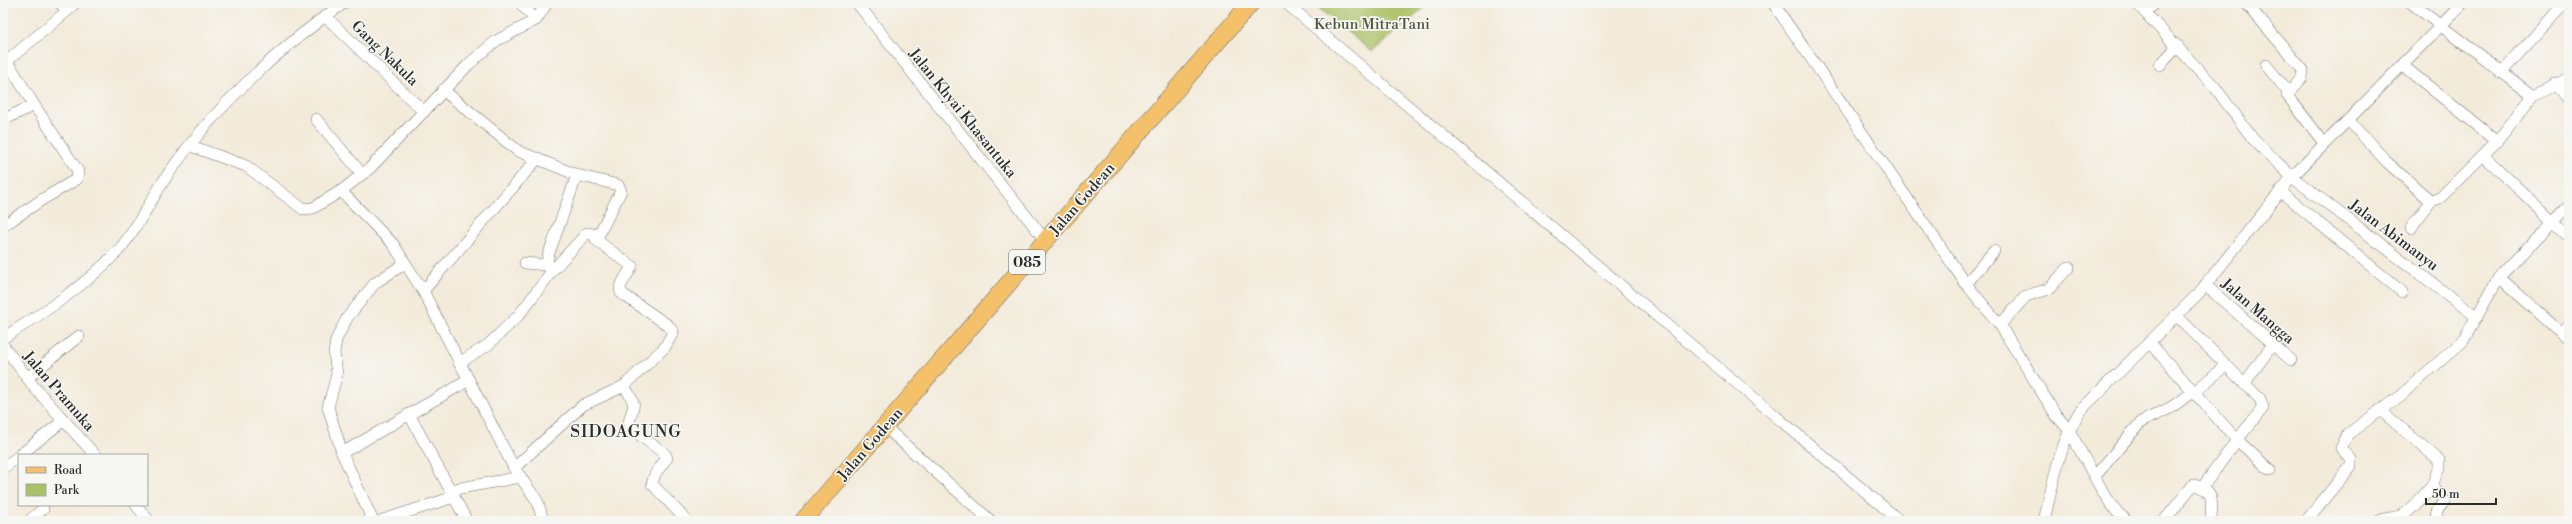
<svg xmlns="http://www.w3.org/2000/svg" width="2572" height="524" viewBox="0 0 2572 524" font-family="'Libre Bodoni',serif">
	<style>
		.green { fill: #abc166; stroke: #6b7648 }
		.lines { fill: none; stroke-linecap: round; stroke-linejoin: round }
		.street-casing { stroke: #716e68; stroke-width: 12 }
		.primary-casing { stroke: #716e68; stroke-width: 18 }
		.street { stroke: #fff; stroke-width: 11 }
		.primary { stroke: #f4c16a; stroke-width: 17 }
		.labels { text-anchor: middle; stroke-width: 3.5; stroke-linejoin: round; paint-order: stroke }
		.shield { fill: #f6f6f2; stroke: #686867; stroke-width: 1 }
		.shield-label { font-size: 14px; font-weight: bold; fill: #2b2b2b }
		.park-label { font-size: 15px; fill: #51583d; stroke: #f6f6f2 }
		.street-label { font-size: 15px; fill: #2b2b2b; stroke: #f6f6f2 }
		.quarter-label { font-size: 17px; letter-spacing: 1px; fill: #2b2b2b; stroke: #f6f6f2 }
	</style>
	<rect width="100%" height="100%" fill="#f6f6f2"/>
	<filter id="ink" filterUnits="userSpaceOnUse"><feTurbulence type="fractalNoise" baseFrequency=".025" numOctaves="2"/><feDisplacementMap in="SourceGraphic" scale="8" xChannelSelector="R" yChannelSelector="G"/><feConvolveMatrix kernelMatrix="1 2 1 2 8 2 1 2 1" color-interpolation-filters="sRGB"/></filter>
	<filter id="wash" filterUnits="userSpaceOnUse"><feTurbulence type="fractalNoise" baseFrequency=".012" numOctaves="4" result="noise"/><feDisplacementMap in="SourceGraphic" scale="16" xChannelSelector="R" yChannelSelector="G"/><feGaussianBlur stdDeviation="0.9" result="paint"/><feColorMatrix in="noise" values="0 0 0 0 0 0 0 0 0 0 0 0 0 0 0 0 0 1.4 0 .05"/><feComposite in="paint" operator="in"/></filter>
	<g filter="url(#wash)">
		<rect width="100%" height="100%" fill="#f3ebda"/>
		<polygon class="green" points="1312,3 1430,3 1372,52"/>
	</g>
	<g filter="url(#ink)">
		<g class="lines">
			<defs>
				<g id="street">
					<polyline points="60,3 67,11 75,3"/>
					<polyline points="520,3 536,20"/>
					<polyline points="857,3 1046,241"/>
					<polyline points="1286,3 1900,521"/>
					<polyline points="1773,3 1966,284 2000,325 2056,415 2069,430 2104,494 2117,512 2127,521"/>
					<polyline points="2136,3 2214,86 2253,139 2292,177 2477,317"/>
					<polyline points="2246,3 2303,70 2302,78 2287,95 2324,143"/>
					<polyline points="2411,3 2533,96"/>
					<polyline points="2145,12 2156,3"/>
					<polyline points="325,16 424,112"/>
					<polyline points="3,59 7,61 34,105 3,120"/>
					<polyline points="7,61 67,11"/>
					<polyline points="2160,65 2178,46"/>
					<polyline points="2266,65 2288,92"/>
					<polyline points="2403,66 2497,141"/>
					<polyline points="2501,73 2565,3"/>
					<polyline points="2554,84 2569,99"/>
					<polyline points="443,90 518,151 577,175 618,185 621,191 596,240 632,266 620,287 621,293 669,326 673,332 665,347 624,386 583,405 514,468"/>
					<polyline points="316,119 362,174"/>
					<polyline points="2348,120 2388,163 2431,201"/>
					<polyline points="191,146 246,166 303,209 313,208 341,191 369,169 469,64 496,41 536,20 547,3"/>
					<polyline points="2483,155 2569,237"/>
					<polyline points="341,191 393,244 423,291 514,468 538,502 543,521"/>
					<polyline points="2280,191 2402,292"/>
					<polyline points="2569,205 2499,277 2569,340"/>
					<polyline points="3,226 43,199 77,179 78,171 34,105"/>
					<polyline points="2411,228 2431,201 2440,198 2497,141 2533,96 2569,78"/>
					<polyline points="525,263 547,265"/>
					<polyline points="552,271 587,233 597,235"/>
					<polyline points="1966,284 1994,251"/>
					<polyline points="2205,285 2291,360"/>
					<polyline points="423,291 538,158"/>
					<polyline points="2176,315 2260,399 2263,408 2237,440 2270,470"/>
					<polyline points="2000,325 2026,296 2049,289 2069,267"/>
					<polyline points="2561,333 2569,325"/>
					<path d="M3,338C43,313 85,286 118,251C138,228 153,195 171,170C216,106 280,47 344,3"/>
					<polyline points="2149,342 2237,440 2202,488"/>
					<polyline points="3,345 34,387 95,455"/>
					<polyline points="459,363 488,345 519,315 552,271 547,265 548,256 577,175"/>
					<polyline points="27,378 79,336"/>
					<polyline points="2244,384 2273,344"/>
					<path d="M624,386C642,413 629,404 629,427L665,454L667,458L655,474L652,484L687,521"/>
					<polyline points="2380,410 2439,460 2439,467 2432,486"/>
					<polyline points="409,414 467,521"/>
					<polyline points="884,426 991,521"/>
					<polyline points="342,453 469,380"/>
					<polyline points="20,455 64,420"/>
					<polyline points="3,468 19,456"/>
					<polyline points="2096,475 2141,422 2170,408 2198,389 2225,366"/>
					<polyline points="2432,486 2445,501 2438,509 2436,517 2440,521"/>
					<polyline points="450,490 521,477"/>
					<polyline points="136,505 149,521"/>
					<polyline points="29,521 43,509"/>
					<polyline points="373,521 342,453 328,407 337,374 334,353 336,340 347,318 375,283 404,264"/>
					<polyline points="380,521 454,497"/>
					<path d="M2044,521C2053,483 2059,445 2080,411L2199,293L2292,177L2463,3"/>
					<path d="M2164,521L2193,485C2217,489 2211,504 2211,521"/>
					<polyline points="2306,521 2351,466 2351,459 2341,448 2348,434 2400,396 2463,341 2499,277"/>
					<path d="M2379,521C2388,516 2392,519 2400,516C2412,512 2423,495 2432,486"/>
				</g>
				<polyline id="primary" points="803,521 1251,3"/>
			</defs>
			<use href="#street" class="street-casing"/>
			<use href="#primary" class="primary-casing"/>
			<use href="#street" class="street"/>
			<use href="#primary" class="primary"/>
		</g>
	</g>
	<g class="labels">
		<rect class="shield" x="1009" y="250" width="36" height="24" rx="3"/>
		<g class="shield-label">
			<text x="1027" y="267">085</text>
		</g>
		<g class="park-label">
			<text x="1372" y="29">Kebun MitraTani</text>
		</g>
		<g class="street-label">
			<text transform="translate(385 53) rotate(44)" y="5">Gang Nakula</text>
			<text transform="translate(963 113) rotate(51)" y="5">Jalan Khyai Khasantuka</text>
			<text transform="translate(1082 199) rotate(-49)" y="5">Jalan Godean</text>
			<text transform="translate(2394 235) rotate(37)" y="5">Jalan Abimanyu</text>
			<text transform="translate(2258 311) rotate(41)" y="5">Jalan Mangga</text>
			<text transform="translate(59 391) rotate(49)" y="5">Jalan Pramuka</text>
			<text transform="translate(870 444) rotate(-49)" y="5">Jalan Godean</text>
		</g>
		<g class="quarter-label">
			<text x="626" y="437">SIDOAGUNG</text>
		</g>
	</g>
	<rect width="2572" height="524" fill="none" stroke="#f6f6f2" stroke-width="16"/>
	<rect x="18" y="454" width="130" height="52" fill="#f6f6f2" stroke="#a5a5a2"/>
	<rect x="26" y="467" width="20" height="6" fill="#f4c16a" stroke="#a5a5a2"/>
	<text x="54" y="474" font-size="12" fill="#2b2b2b">Road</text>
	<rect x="26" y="484" width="20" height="12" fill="#abc166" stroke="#a5a5a2"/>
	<text x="54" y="494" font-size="12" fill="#2b2b2b">Park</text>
	<path d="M2426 498v6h70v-6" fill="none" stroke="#2b2b2b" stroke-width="2"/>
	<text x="2432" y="498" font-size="12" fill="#2b2b2b" stroke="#f6f6f2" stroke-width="3" paint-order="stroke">50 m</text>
</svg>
